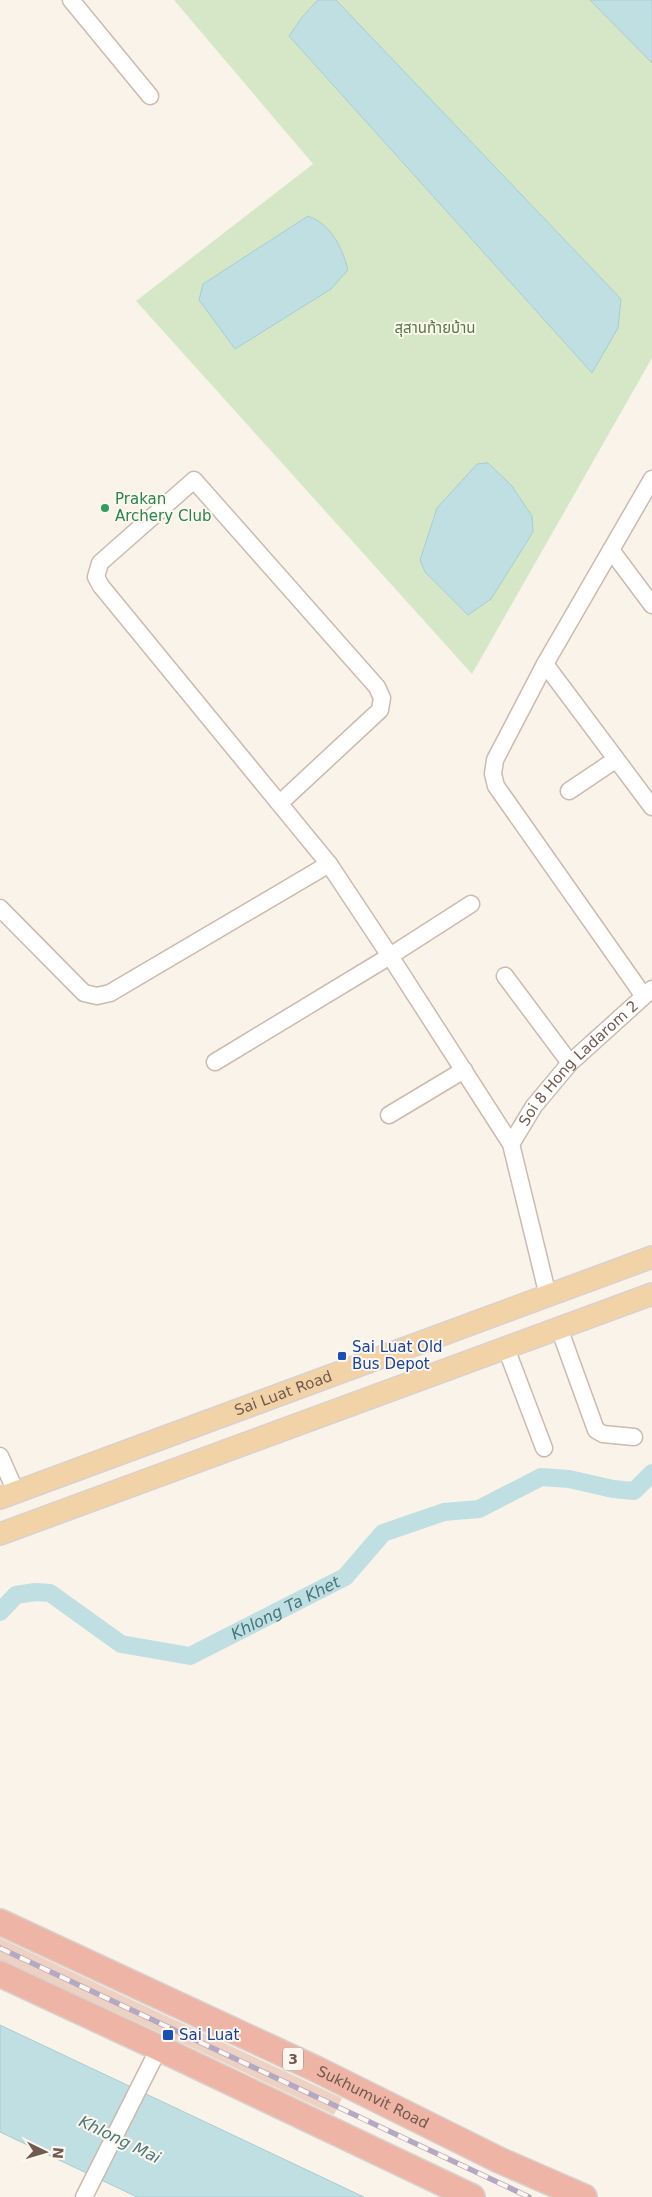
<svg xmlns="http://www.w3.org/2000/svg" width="652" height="2197" viewBox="0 0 652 2197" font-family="'DejaVu Sans','Noto Sans Thai',sans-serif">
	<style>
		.green { fill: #d6e7c8 }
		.water { fill: #bfdfe2; stroke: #a6ced3 }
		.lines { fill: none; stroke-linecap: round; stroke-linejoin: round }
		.canal { stroke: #bfdfe2; stroke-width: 18 }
		.building { fill: #edd2c3 }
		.minor-casing { stroke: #cbbab0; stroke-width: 19 }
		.major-casing { stroke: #d8d1ce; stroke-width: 24 }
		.highway-casing { stroke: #d8d1ce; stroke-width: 28 }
		.minor { stroke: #fff; stroke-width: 16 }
		.major { stroke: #f2d3a8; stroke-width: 21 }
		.highway { stroke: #eeb5a6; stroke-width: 25 }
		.rail-casing { stroke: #b5a8c3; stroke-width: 5.5 }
		.rail { stroke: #fdf7ef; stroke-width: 4; stroke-dasharray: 11; stroke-linecap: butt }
		.leisure-dot { fill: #2e9e5b; stroke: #fdf7ef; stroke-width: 2 }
		.transit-dot { fill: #1a4fb4; stroke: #fdf7ef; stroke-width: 2 }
		.labels { text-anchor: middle; stroke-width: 4; stroke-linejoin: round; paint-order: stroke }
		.shield { fill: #fdf7ef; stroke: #9c897f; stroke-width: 1 }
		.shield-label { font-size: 14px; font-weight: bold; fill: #725a4f }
		.park-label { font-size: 15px; fill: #587748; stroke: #fdf7ef }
		.leisure-label { font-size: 15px; fill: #27864d; stroke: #fdf7ef; text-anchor: start }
		.street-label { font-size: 15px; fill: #725a4f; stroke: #fdf7ef }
		.transit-label { font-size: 15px; fill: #164399; stroke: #fdf7ef; text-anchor: start }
		.water-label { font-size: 16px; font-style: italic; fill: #47777c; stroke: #fdf7ef }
	</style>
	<rect width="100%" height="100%" fill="#faf3e9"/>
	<polygon class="green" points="174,0 652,0 652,358 472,674 136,301 313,164"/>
	<g class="water">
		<polygon points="318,0 336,0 621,299 618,328 592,373 289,36 303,16"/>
		<polygon points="590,0 652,0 652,63"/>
		<path d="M308,216C331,224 342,247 348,270L331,289L235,349L199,300L203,284Z"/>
		<polygon points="488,463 512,486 532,516 533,532 491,599 468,615 425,572 420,560 437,508 477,464"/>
		<polygon points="0,2025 364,2197 137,2197 0,2132"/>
	</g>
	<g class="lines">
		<path class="canal" id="s1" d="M0,1612L16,1595L35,1592L50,1593L121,1644L190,1656L345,1577L383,1533L444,1512L479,1509L541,1477L569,1479L613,1489L634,1491L652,1473"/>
	</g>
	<polygon class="building" points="0,1938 342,2098 334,2115 165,2035 0,1960"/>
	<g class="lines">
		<defs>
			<g id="minor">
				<polyline points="71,0 150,96"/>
				<polyline points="611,550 652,605"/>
				<polyline points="545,664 652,807"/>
				<polyline points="569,791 615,760"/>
				<polyline points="280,803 380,710 382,698 377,687 194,480 100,563 96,577 101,586 329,864 390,956 511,1144 548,1296"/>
				<polyline points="0,908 84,993 97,996 110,993 329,864"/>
				<polyline points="505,976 570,1063"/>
				<polyline points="643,995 496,786 493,774 495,760 545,664 652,479"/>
				<polyline points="215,1062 390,956 471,904"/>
				<polyline points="389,1115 464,1070"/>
				<path id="s2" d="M511,1144L534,1106L570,1063L652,989"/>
				<polyline points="559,1328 596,1430 603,1434 634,1437"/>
				<polyline points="506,1348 544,1448"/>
				<polyline points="0,1456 16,1492"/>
				<polyline points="84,2197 159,2048"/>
			</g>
			<g id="major">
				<path id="s3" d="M0,1498L652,1257"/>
				<polyline points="0,1534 652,1294"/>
			</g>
			<g id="highway">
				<path id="s4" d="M0,1922L316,2069L499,2160L584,2197"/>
				<polyline points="0,1974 159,2048 472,2197"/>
			</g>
		</defs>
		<use href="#minor" class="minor-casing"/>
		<use href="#major" class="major-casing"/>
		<use href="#highway" class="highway-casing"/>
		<use href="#minor" class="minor"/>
		<use href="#major" class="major"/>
		<use href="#highway" class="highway"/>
		<defs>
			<polyline id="rail" points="0,1948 529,2197"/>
		</defs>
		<use href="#rail" class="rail-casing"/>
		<use href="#rail" class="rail"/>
	</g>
	<circle class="leisure-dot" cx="105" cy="508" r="5"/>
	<g class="transit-dot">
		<rect x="337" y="1351" width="10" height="10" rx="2.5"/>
		<rect x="162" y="2029" width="12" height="12" rx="2.5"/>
	</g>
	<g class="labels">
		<rect class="shield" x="283" y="2047.5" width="20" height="23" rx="4"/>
		<g class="shield-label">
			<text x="293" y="2064">3</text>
		</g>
		<g class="park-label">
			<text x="435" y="333">สุสานท้ายบ้าน</text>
		</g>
		<g class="leisure-label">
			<text x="115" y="504">Prakan<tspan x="115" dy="17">Archery Club</tspan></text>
		</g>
		<g class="street-label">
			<text dy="5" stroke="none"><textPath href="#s2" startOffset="106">Soi 8 Hong Ladarom 2</textPath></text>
			<text dy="5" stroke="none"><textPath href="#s3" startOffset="302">Sai Luat Road</textPath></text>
			<text dy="5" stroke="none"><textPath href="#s4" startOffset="412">Sukhumvit Road</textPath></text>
		</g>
		<g class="transit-label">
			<text x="352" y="1352">Sai Luat Old<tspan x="352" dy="17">Bus Depot</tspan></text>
			<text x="179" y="2040">Sai Luat</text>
		</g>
		<g class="water-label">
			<text dy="6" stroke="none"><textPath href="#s1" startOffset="322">Khlong Ta Khet</textPath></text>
			<text transform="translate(120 2139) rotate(26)" y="6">Khlong Mai</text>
		</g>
	</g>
	<g transform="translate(45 2152) rotate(95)" stroke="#fdf7ef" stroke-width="4" paint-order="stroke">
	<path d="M0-4L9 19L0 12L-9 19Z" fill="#725a4f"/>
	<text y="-8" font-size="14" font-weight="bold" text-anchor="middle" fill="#725a4f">N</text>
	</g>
</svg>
